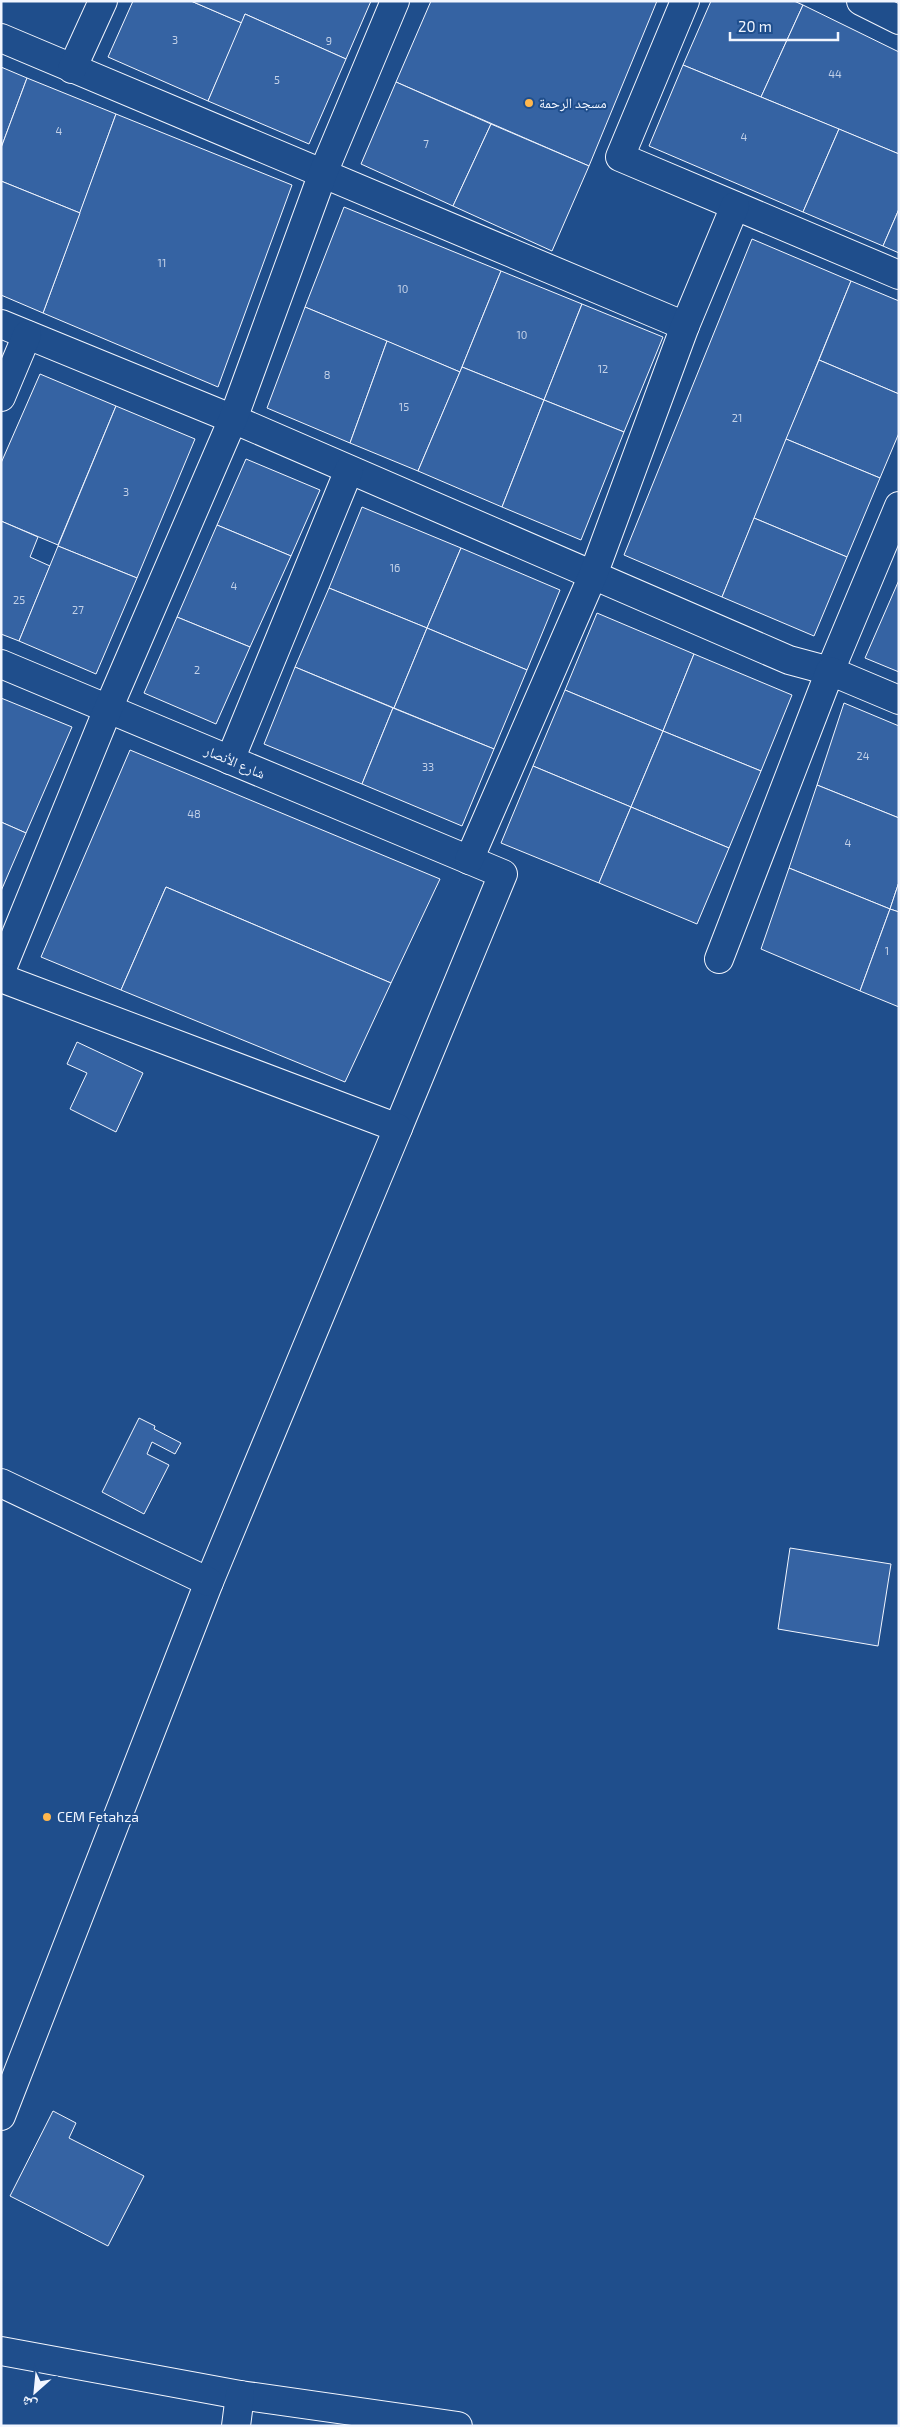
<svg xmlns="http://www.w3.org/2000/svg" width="900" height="2427" viewBox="0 0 900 2427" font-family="'Exo 2','Noto Naskh Arabic',sans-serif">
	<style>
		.building { fill: #3563a3; stroke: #f2f6ff }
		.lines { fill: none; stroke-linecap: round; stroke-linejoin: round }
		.minor-casing { stroke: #f2f6ff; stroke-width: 30 }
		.minor { stroke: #1f4e8c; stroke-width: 28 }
		.poi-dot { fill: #ffb74d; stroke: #1f4e8c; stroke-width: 2 }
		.labels { text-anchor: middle; stroke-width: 4; stroke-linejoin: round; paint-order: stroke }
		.number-label { font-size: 11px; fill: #c3d1e8 }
		.poi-label { font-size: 14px; fill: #f2f6ff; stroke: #1f4e8c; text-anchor: start }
		.street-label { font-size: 14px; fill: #f2f6ff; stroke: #1f4e8c }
	</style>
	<rect width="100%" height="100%" fill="#1f4e8c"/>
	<g class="building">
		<polygon points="133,1 191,1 242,23 208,101 108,57"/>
		<polygon points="191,1 371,1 346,59 245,14 242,23"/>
		<polygon points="431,1 657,1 589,166 396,82"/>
		<polygon points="711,1 794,1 803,5 761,97 683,65"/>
		<polygon points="803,5 899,52 899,154 761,97"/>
		<polygon points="245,14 346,59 309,144 208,101"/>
		<polygon points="683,65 839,129 803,212 649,146"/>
		<polygon points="1,67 27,78 1,148"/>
		<polygon points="27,78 116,114 80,213 1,181 1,148"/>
		<polygon points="396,82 491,124 453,206 361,164"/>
		<polygon points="116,114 292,185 218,387 43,313"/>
		<polygon points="491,124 589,166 552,251 453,206"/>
		<polygon points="839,129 899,154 899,209 883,246 803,212"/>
		<polygon points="1,181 80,213 43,313 1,295"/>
		<polygon points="344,207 501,271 460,372 305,307"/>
		<polygon points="899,209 899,253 883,246"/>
		<polygon points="752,239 851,281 722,597 624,555"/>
		<polygon points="501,271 582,304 544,400 462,367"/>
		<polygon points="851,281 899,301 899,394 819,360"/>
		<polygon points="582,304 663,337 624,432 544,400"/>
		<polygon points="305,307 387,341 350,443 267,408"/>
		<polygon points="387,341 460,372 418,471 350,443"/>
		<polygon points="819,360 899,394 899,433 880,478 786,439"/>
		<polygon points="462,367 544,400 502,507 418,471"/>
		<polygon points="40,374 116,406 58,545 1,521 1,463"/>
		<polygon points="544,400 624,432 581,540 502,507"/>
		<polygon points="116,406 195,439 137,578 58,546"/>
		<polygon points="786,439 880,478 847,557 754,518"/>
		<polygon points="246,459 320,490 291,556 217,525"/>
		<polygon points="362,507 461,548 427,628 329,588"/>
		<polygon points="754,518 847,557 814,636 722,597"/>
		<polygon points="1,521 38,537 30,557 50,566 19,641 1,634"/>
		<polygon points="217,525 291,556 250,647 177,617"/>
		<polygon points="58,546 137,578 96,674 19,641"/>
		<polygon points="461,548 560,590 527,670 427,628"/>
		<polygon points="899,580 899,672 865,658"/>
		<polygon points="329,588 427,628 394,708 295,667"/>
		<polygon points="597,613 694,654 663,731 565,690"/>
		<polygon points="177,617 250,647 216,724 144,693"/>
		<polygon points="427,628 527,670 494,749 394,708"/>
		<polygon points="694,654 792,695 761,771 663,731"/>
		<polygon points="295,667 393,708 362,784 264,744"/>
		<polygon points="565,690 663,731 631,807 533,766"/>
		<polygon points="1,698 72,727 26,833 1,822"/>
		<polygon points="844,703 899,726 899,818 817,785"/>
		<polygon points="393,708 494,749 462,826 362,784"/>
		<polygon points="663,731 761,771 729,848 631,807"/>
		<polygon points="130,750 440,879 391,983 166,887 121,990 41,957"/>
		<polygon points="533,766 631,807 599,883 501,843"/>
		<polygon points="817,785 899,818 899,882 890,909 789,868"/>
		<polygon points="631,807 729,848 697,924 599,883"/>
		<polygon points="1,822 26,833 1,891"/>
		<polygon points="789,868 890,909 860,991 761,949"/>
		<polygon points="899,882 899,912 890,909"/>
		<polygon points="166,887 391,983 345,1082 121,990"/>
		<polygon points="890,909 899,912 899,1007 860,991"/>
		<polygon points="77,1042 143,1073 116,1132 70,1109 87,1073 67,1064"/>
		<polygon points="139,1418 155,1426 154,1429 181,1443 175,1454 152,1442 147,1454 169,1465 144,1514 102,1492"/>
		<polygon points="790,1548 891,1564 878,1646 778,1629"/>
		<polygon points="53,2111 76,2123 69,2138 144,2176 108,2246 10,2196"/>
	</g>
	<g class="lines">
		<defs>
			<g id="minor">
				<polyline points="685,1 620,157 899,275"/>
				<polyline points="861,1 899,20"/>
				<polyline points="1,38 685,326"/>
				<polyline points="72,69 103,1"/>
				<polyline points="1,324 233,419 789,660 830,671 899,506"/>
				<polyline points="1,397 27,335"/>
				<polyline points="1,664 503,874 398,1128"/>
				<polyline points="230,760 349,470"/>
				<polyline points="469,860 593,575 685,326 735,206"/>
				<polyline points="719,959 830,671 899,700"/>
				<polyline points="1,971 108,709 233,419 323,173 395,1"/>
				<polyline points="1,978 398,1128 209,1582 1,2116"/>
				<polyline points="1,1483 209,1582"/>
				<polyline points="1,2351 240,2395 458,2426"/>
				<polyline points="236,2426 240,2395"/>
			</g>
		</defs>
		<use href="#minor" class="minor-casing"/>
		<use href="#minor" class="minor"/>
	</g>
	<g class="poi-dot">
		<circle cx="529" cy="103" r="5"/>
		<circle cx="47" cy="1817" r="5"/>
	</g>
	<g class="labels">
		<g class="number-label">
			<text x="175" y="44">3</text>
			<text x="329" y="45">9</text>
			<text x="835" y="78">44</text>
			<text x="277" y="84">5</text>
			<text x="59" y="135">4</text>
			<text x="744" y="141">4</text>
			<text x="426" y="148">7</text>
			<text x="162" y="267">11</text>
			<text x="403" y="293">10</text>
			<text x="522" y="339">10</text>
			<text x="603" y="373">12</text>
			<text x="327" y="379">8</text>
			<text x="404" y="411">15</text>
			<text x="737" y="422">21</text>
			<text x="126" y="496">3</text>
			<text x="395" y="572">16</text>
			<text x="234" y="590">4</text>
			<text x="19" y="604">25</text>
			<text x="78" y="614">27</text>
			<text x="197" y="674">2</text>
			<text x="863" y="760">24</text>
			<text x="428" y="771">33</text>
			<text x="194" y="818">48</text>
			<text x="848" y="847">4</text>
			<text x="887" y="955">1</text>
		</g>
		<g class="poi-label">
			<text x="539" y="108">مسجد الرحمة</text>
			<text x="57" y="1822">CEM Fetahza</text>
		</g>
		<g class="street-label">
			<text transform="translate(235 762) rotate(23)" y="5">شارع الأنصار</text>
		</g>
	</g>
	<rect width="900" height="2427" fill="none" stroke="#f2f6ff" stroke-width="5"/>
	<g transform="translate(35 2392) rotate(207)" stroke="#1f4e8c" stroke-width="4" paint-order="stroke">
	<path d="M0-4L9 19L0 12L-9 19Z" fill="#f2f6ff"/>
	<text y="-8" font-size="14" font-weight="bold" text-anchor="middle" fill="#f2f6ff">ش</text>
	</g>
	<path d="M730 32v8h108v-8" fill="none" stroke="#f2f6ff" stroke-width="2.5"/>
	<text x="738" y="32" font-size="15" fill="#f2f6ff" stroke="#1f4e8c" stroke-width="4" paint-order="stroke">20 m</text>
</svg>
